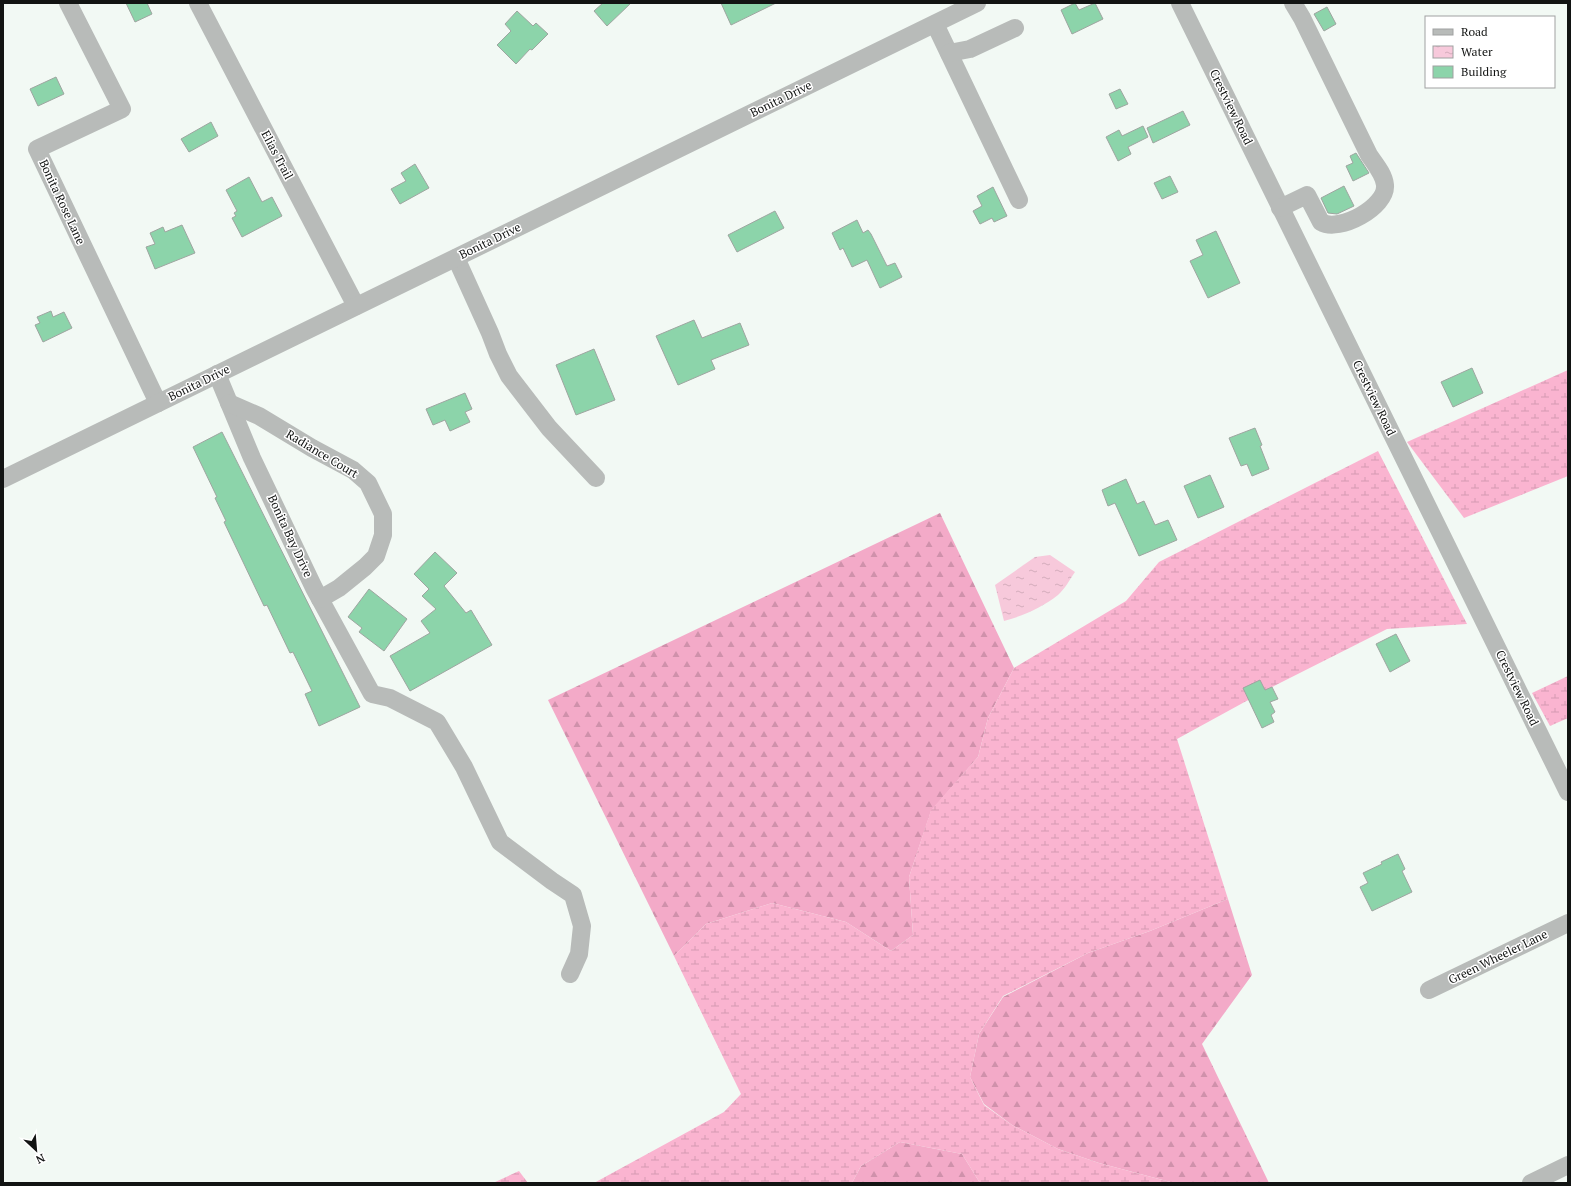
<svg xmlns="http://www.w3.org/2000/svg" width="1571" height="1186" viewBox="0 0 1571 1186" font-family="'PT Serif',serif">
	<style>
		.forest { fill: url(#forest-firs) }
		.wetland { fill: url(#wetland-marsh) }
		.water { fill: url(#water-ripples) }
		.building { fill: #8cd4aa; stroke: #9ea5a0 }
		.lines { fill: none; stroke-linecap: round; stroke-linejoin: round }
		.minor { stroke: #b8bbb9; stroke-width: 18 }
		.labels { text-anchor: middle; stroke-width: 3; stroke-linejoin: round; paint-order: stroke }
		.street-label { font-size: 12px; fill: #121413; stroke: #fff }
	</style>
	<defs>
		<pattern id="forest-firs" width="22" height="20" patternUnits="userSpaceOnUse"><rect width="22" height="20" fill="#f3aac8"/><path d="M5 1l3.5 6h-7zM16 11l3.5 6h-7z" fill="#cf91ab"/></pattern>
		<pattern id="wetland-marsh" width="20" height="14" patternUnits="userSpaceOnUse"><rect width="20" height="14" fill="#fab4d0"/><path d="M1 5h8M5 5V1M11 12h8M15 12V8" fill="none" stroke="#d59ab2"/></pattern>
		<pattern id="water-ripples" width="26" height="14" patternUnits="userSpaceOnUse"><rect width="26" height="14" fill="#f7c9db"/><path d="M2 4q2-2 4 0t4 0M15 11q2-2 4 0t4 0" fill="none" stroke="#d3acbb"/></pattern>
	</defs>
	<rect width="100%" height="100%" fill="#f2f9f4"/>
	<g class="forest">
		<polygon points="940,513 1014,668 988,718 978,757 931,811 909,877 913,935 891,951 846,922 772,903 706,924 674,956 548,700"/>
		<polygon points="1228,899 1252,975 1202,1044 1269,1183 1174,1183 1099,1163 1058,1149 1012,1125 984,1104 970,1077 979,1034 1003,997 1088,953 1150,931"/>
		<polygon points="900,1142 962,1154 980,1183 852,1183 861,1166"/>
	</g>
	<g class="wetland">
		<polygon points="1568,370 1568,476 1464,518 1407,442"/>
		<polygon points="1378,451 1467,624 1387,629 1274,686 1177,739 1228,899 1150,931 1088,953 1003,996 979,1034 974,1058 970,1077 984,1105 1012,1125 1058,1149 1099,1163 1174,1183 980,1183 962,1154 900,1142 861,1166 852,1183 594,1183 724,1112 741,1094 674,956 706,924 772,903 846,922 891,951 913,935 909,877 931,810 978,757 988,718 1014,668 1126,601 1159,562"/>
		<polygon points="1568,676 1568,718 1550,726 1532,693"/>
		<polygon points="519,1171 528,1183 493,1183"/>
	</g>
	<path class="water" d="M1050,555L1075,572C1070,579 1065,589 1058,595C1043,607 1023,616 1004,621L995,585L1035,557Z"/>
	<g class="building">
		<polygon points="126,3 147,3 152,14 135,22"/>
		<polygon points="603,3 631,3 607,26 594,11"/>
		<polygon points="721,3 776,3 731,25"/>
		<polygon points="1075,3 1079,10 1095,3 1103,19 1072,34 1061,10"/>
		<polygon points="1327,7 1336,24 1324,31 1314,14"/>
		<polygon points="517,11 533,26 536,23 548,34 532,50 530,49 516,64 497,45 511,31 505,24"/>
		<polygon points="56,77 64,94 38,106 30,89"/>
		<polygon points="1120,89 1128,104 1116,109 1109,94"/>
		<polygon points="1183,111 1190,125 1153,143 1147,128"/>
		<polygon points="211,122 218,136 189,152 181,139"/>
		<polygon points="1143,126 1148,137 1128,147 1131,154 1118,161 1106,137 1119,130 1122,136"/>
		<polygon points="1356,153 1369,173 1353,181 1346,166 1353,163 1350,156"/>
		<polygon points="415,164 429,188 400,204 391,189 406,181 401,173"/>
		<polygon points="1170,176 1178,192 1162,199 1154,183"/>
		<polygon points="249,177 262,202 272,197 282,216 242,237 232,218 236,216 234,213 237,211 226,190"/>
		<polygon points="1344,186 1354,206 1337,214 1328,213 1321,198"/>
		<polygon points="993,187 1007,216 994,222 992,218 980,224 973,211 982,206 977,196"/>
		<polygon points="775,211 784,228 737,252 728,235"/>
		<polygon points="857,220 863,233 868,230 871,234 887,266 895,263 902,277 880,288 867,260 852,267 843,248 840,250 832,233"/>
		<polygon points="182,225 195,253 155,269 146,247 155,244 150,233 163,227 165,232"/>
		<polygon points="1216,231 1240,283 1208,298 1190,261 1203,255 1196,240"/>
		<polygon points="51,311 53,317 64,312 72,328 43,342 35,325 40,323 37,317"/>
		<polygon points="694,320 702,338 740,323 749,345 711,360 715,369 678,385 656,336"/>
		<polygon points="594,349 615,400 576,415 556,365"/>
		<polygon points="1472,368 1483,393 1453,407 1441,382"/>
		<polygon points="465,393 472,409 465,412 470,422 450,431 445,420 433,425 426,409"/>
		<polygon points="1255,428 1262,445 1260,446 1269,469 1252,476 1247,464 1241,466 1229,438"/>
		<polygon points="222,432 360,707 319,726 305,694 312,691 293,652 290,653 267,605 264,606 224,522 226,521 215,498 217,497 193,447"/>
		<polygon points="1210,475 1224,507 1198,518 1184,486"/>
		<polygon points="1126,479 1137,504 1144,501 1155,525 1168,520 1177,540 1139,556 1115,503 1108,506 1102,490"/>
		<polygon points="435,552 457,573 444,586 466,613 471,610 492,645 410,691 390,656 430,633 421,621 436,609 422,596 429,589 414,574"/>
		<polygon points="369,589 407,619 384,651 359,632 362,628 348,617"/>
		<polygon points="1396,634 1410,661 1390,672 1376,644"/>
		<polygon points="1260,680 1265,690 1272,687 1278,699 1270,702 1275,712 1271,715 1274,722 1262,728 1243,688"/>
		<polygon points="1398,854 1405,869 1402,871 1412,892 1372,911 1360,887 1368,883 1363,873 1382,864 1381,862"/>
	</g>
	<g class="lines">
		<g class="minor">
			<polyline points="68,3 122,109 37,149 158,403"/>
			<polyline points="198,3 356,306"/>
			<polyline points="1180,3 1568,792"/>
			<polyline points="935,24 1019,200"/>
			<polyline points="949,53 970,49 1015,28"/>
			<path d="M1280,208L1307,195L1321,222C1339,233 1387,207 1385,185C1384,174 1375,164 1369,155L1302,18L1293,3"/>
			<polyline points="456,258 490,333 498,354 509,376 549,428 596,478"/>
			<polyline points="217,374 252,458 314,588 372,694 390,698 437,722 464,767 500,842 552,881 573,895 582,926 579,954 570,974"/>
			<polyline points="229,403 259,416 312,448 353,470 368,483 383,514 383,535 376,556 365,567 339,588 320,599"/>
			<polyline points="3,479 977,3"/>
			<polyline points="1429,990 1568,923"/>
			<polyline points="1531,1183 1568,1165"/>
		</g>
	</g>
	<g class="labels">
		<g class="street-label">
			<text transform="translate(781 99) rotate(-26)" y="4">Bonita Drive</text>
			<text transform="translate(1231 107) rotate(64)" y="4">Crestview Road</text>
			<text transform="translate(277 155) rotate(62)" y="4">Elias Trail</text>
			<text transform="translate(62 202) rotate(65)" y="4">Bonita Rose Lane</text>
			<text transform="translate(490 241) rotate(-26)" y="4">Bonita Drive</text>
			<text transform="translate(199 383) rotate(-26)" y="4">Bonita Drive</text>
			<text transform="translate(1374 398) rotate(64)" y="4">Crestview Road</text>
			<text transform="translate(322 454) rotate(31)" y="4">Radiance Court</text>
			<text transform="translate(290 536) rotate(65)" y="4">Bonita Bay Drive</text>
			<text transform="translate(1517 688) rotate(64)" y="4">Crestview Road</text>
			<text transform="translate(1498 957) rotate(-26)" y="4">Green Wheeler Lane</text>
		</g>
	</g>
	<rect width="1571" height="1186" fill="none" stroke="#121413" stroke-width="8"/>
	<rect x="1425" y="16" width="130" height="72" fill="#ffffff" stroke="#a0a1a1"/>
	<rect x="1433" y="29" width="20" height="6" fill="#b8bbb9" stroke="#a0a1a1"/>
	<text x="1461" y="36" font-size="12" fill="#121413">Road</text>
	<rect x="1433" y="46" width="20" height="12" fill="url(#water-ripples)" stroke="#a0a1a1"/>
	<text x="1461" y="56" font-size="12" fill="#121413">Water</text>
	<rect x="1433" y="66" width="20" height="12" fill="#8cd4aa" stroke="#a0a1a1"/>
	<text x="1461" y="76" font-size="12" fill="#121413">Building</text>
	<g transform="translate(36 1150) rotate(154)" stroke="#ffffff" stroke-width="3" paint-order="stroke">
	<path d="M0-3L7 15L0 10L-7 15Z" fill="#121413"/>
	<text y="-6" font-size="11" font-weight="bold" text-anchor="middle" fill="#121413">N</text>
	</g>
</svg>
